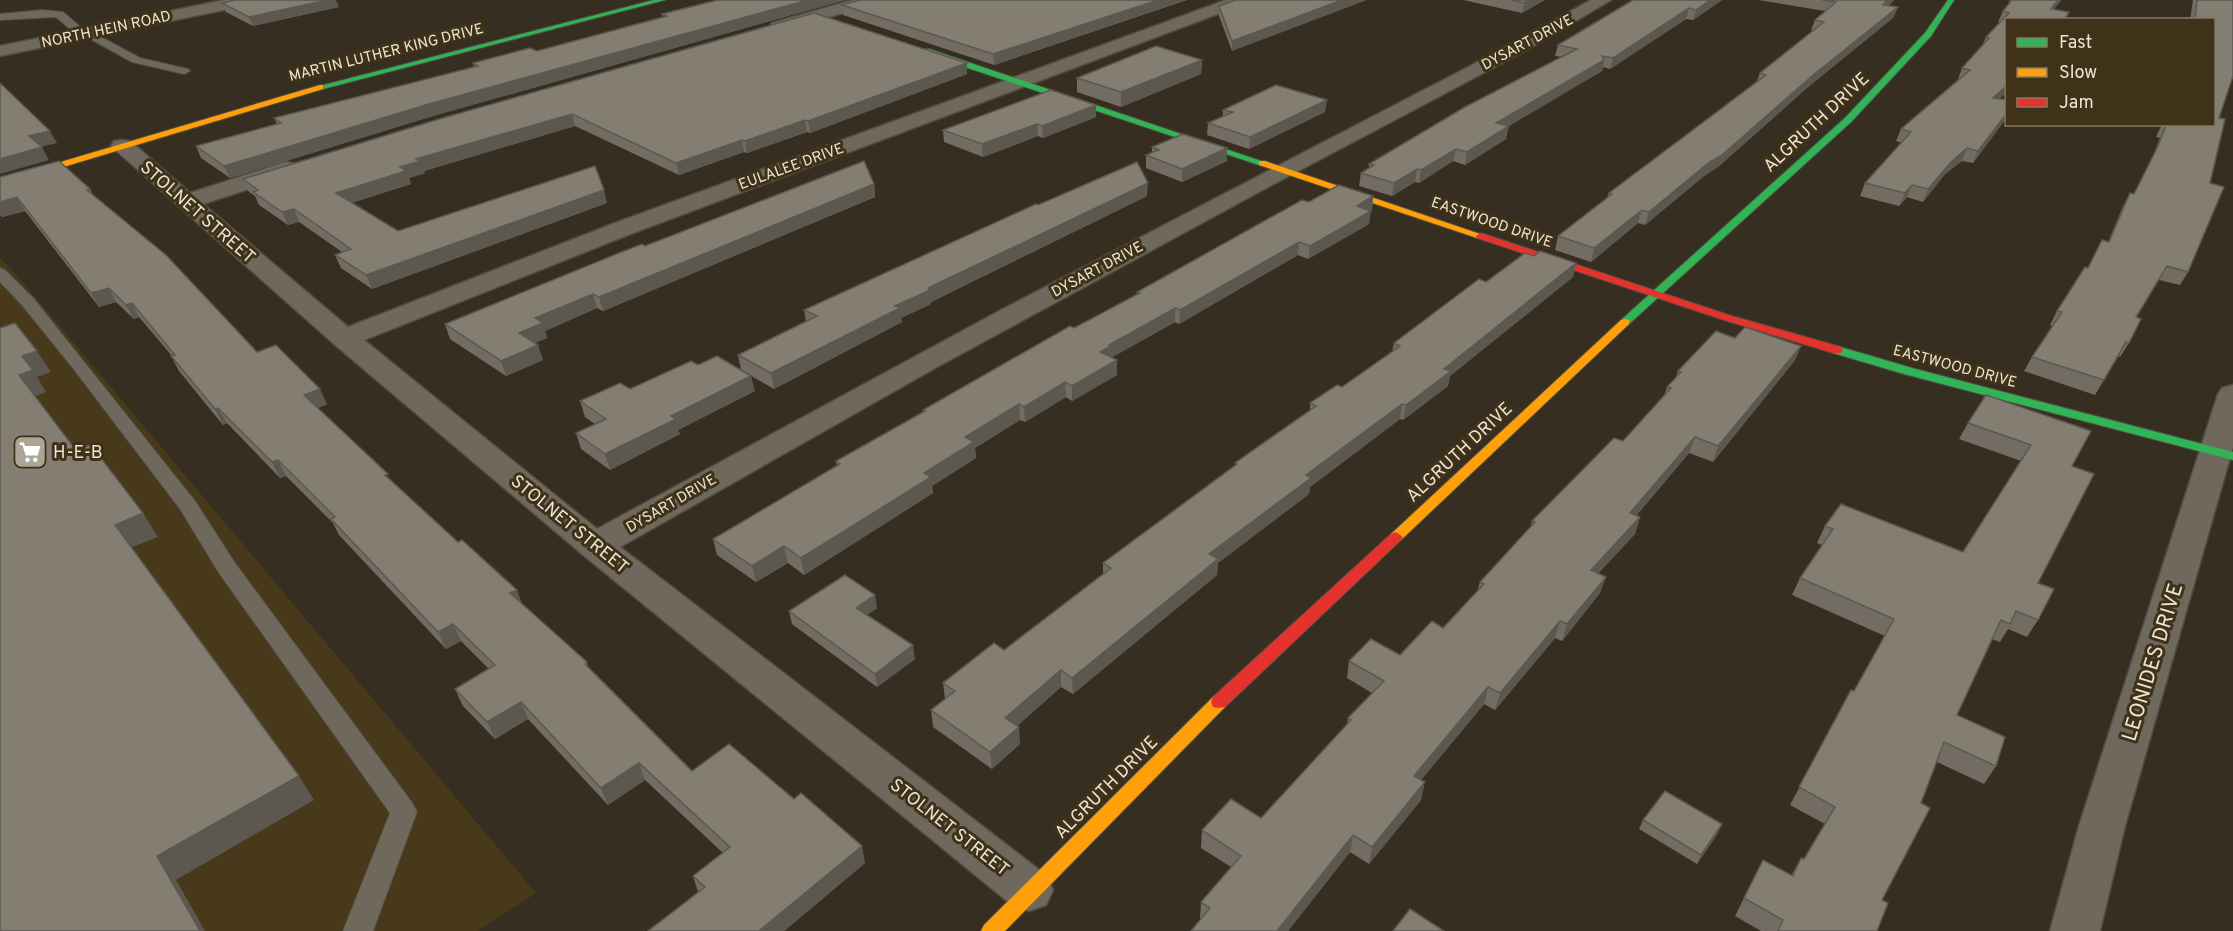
<svg xmlns="http://www.w3.org/2000/svg" width="2233" height="931" viewBox="0 0 2233 931" font-family="Overpass,sans-serif">
	<style>
		.built { fill: #48391a }
		.lines { fill: none; stroke-linecap: round; stroke-linejoin: round }
		.lane-casing { stroke: #524c40; stroke-width: 2 }
		.street-casing { stroke: #524c40; stroke-width: 3 }
		.fast-casing { stroke: #524c40; stroke-width: 2 }
		.slow-casing { stroke: #524c40; stroke-width: 2 }
		.jam-casing { stroke: #524c40; stroke-width: 2 }
		.lane { fill: #6f695d; fill-rule: evenodd }
		.street { fill: #6f695d; fill-rule: evenodd }
		.fast { fill: #30b455; fill-rule: evenodd }
		.slow { fill: #ff9f0a; fill-rule: evenodd }
		.jam { fill: #e5322d; fill-rule: evenodd }
		.wall { fill: #726c62 }
		.shaded-wall { fill: #5c5850 }
		.building { fill: #847e72; stroke: #5c5850; stroke-width: 1.5 }
		.labels { text-anchor: middle; stroke-width: 6; stroke-linejoin: round; paint-order: stroke }
		.far-street-label { font-size: 15px; fill: #ece4d4; stroke: #3f3218 }
		.street-label { font-size: 18px; fill: #ece4d4; stroke: #3f3218 }
		.poi-label { font-size: 18px; fill: #ece4d4; stroke: #3f3218; text-anchor: start }
		.near-street-label { font-size: 21px; fill: #ece4d4; stroke: #3f3218 }
	</style>
	<rect width="100%" height="100%" fill="#362f21"/>
	<polygon class="built" points="0,257 26,286 536,893 478,931 0,931"/>
	<g class="lines">
		<defs>
			<g id="lane">
				<polygon points="42,10 63,12 84,30 90,31 140,58 188,69 190,71 184,74 132,62 85,36 78,36 56,17 0,20 0,14"/>
				<polygon points="0,268 5,270 34,299 195,501 235,563 413,804 417,812 373,931 343,931 390,813 219,573 180,509 72,367 22,305 0,282"/>
			</g>
			<g id="street">
				<polygon points="224,0 256,0 248,5 0,56 0,46"/>
				<polygon points="853,0 879,0 877,3 778,32 772,31 769,27 772,23"/>
				<polygon points="1226,0 1249,0 1247,3 633,233 364,340 597,529 1001,310 1470,66 1591,0 1611,0 1525,51 1270,186 937,367 620,547 1046,875 1053,890 1046,905 1029,911 1012,905 582,554 334,344 111,146 114,141 122,140 130,141 190,193 279,164 287,162 295,164 298,169 295,174 203,204 348,327 615,223"/>
				<polygon points="2233,385 2233,447 2125,826 2100,931 2050,931 2079,826 2218,394 2222,388"/>
			</g>
			<g id="fast">
				<polygon points="654,0 665,0 323,89 316,87"/>
				<polygon points="1948,0 1954,0 1931,36 1851,122 1629,324 1621,324 1621,320 1845,118 1925,33"/>
				<polygon points="923,49 929,49 1267,163 1259,165 923,53"/>
				<polygon points="1837,346 1912,368 2233,452 2233,460 1904,374 1833,353 1831,350 1833,347"/>
			</g>
			<g id="slow">
				<polygon points="320,85 323,85 323,89 0,186 0,180"/>
				<polygon points="1259,161 1265,161 1486,236 1485,238 1477,238 1259,165"/>
				<polygon points="1625,319 1629,320 1629,324 1401,540 1391,540 1389,537 1391,534 1621,320"/>
				<polygon points="1219,696 1225,697 1227,702 1225,707 1005,931 981,931 984,925 1213,697"/>
			</g>
			<g id="jam">
				<polygon points="1481,233 1732,316 1841,347 1843,350 1841,353 1833,353 1724,320 1477,238 1476,236"/>
				<polygon points="1396,532 1403,537 1401,540 1225,707 1219,708 1213,707 1211,702 1213,697 1391,534"/>
			</g>
		</defs>
		<use href="#lane" class="lane-casing"/>
		<use href="#street" class="street-casing"/>
		<use href="#fast" class="fast-casing"/>
		<use href="#slow" class="slow-casing"/>
		<use href="#jam" class="jam-casing"/>
		<use href="#lane" class="lane"/>
		<use href="#street" class="street"/>
		<use href="#fast" class="fast"/>
		<use href="#slow" class="slow"/>
		<use href="#jam" class="jam"/>
	</g>
	<g class="wall">
		<polygon points="718,0 845,0 433,116 230,178 201,158 196,146 277,124 274,118 474,67 473,63 537,51 663,17 662,14"/>
		<polygon points="860,0 1187,0 994,65 843,15 842,5"/>
		<polygon points="1236,0 1232,51 1219,16 1219,6"/>
		<polygon points="1463,0 1545,0 1522,13"/>
		<polygon points="1633,0 1722,0 1693,20 1686,19 1610,69 1603,67 1602,71 1508,126 1506,139 1465,165 1453,161 1419,183 1415,182 1392,196 1359,186 1361,173 1369,168 1369,164 1562,57 1555,56 1558,45"/>
		<polygon points="1758,0 1894,0 1888,6 1894,17 1808,87 1718,167 1704,176 1645,225 1638,223 1591,262 1555,250 1558,236 1607,198 1609,193 1757,81 1760,73 1813,31 1811,30 1815,20 1825,11"/>
		<polygon points="2010,0 2061,0 2053,10 2069,12 2066,20 2007,20 2007,92 1999,99 2007,100 2007,117 1973,163 1962,161 1945,174 1923,202 1907,197 1899,206 1860,196 1865,183 1902,143 1896,141 1901,129 1959,80 1958,79 1962,68 1982,46 1986,37 2000,22 1998,22 2003,11 2007,6"/>
		<polygon points="2193,0 2233,0 2219,118 2188,272 2180,285 2159,280 2137,317 2129,343 2120,357 2118,356 2095,395 2024,371 2032,357 2052,326 2050,325 2057,311 2088,268 2102,240 2108,242 2123,206 2130,193 2134,194 2152,158 2160,138 2156,137 2162,124 2214,124 2214,20 2190,20"/>
		<polygon points="222,3 339,7 253,26 226,12"/>
		<polygon points="1202,60 1201,74 1121,107 1077,92 1077,78"/>
		<polygon points="967,63 967,74 810,133 807,132 747,153 744,152 679,175 575,126 424,171 425,173 409,178 411,184 351,203 398,231 607,203 372,289 341,268 335,255 342,252 299,222 288,225 259,205 255,196 249,192 243,179 446,117"/>
		<polygon points="1096,105 1096,117 1043,138 1038,136 983,157 944,142 943,130"/>
		<polygon points="1223,110 1325,112 1249,149 1207,135 1208,123 1223,117"/>
		<polygon points="1152,147 1227,148 1227,161 1182,182 1146,168 1146,155 1152,153"/>
		<polygon points="0,177 90,189 93,195 257,352 327,404 318,408 392,482 522,605 587,662 588,668 692,771 865,863 784,931 648,931 698,892 693,876 723,853 645,780 608,805 528,719 495,739 463,706 455,689 489,669 461,641 446,649 339,535 333,523 286,476 280,478 227,423 223,425 179,371 171,356 172,356 139,317 134,319 116,302 99,307 25,211 2,217 0,215"/>
		<polygon points="874,184 875,197 603,311 597,308 545,331 547,338 535,343 543,360 506,376 450,339 445,324 645,246"/>
		<polygon points="1147,196 931,302 931,304 901,318 902,322 774,389 741,370 738,355 806,322 804,310 1038,205"/>
		<polygon points="1373,196 1372,209 1370,211 1369,224 1308,259 1298,255 1179,324 1175,322 1112,357 1117,375 1072,401 1066,397 1025,422 1020,420 975,448 976,458 932,486 933,493 804,575 788,563 756,582 717,555 713,539 837,466 836,461 923,412 923,410 1137,294 1137,292 1309,202"/>
		<polygon points="1534,256 1576,263 1573,277 1450,376 1448,386 1403,420 1400,419 1310,487 1309,494 1218,563 1217,575 1073,694 1061,687 1017,726 1020,744 992,769 933,727 931,710 945,699 943,683 1004,650 1103,574 1103,563 1235,465 1235,463 1310,410 1310,403 1342,387 1392,352 1394,343 1486,282"/>
		<polygon points="1735,338 1801,346 1795,360 1713,462 1689,453 1636,516 1640,517 1635,534 1598,573 1600,593 1562,641 1555,638 1495,710 1484,704 1421,780 1421,800 1369,864 1350,852 1288,931 1191,931 1201,920 1200,919 1201,902 1231,867 1201,848 1202,830 1261,818 1347,725 1348,718 1372,693 1347,678 1349,661 1400,655 1443,628 1477,592 1480,582 1531,526 1532,521 1623,441 1664,396 1667,387 1676,377 1678,371"/>
		<polygon points="698,365 755,391 678,430 680,434 610,470 581,449 576,433 595,424 585,417 580,401 630,389"/>
		<polygon points="1986,395 2072,466 2038,583 2038,620 2027,637 2008,629 2000,642 1992,639 1957,715 1996,766 1984,784 1937,762 1882,900 1877,931 1761,931 1735,916 1763,860 1791,876 1801,858 1804,859 1825,824 1790,805 1851,690 1854,691 1885,636 1792,595 1800,578 1822,545 1817,543 1825,526 1963,552 2021,461 1959,439 1968,423"/>
		<polygon points="877,608 867,615 915,659 877,687 792,624 789,611"/>
		<polygon points="1643,820 1718,833 1697,864 1639,829"/>
	</g>
	<g class="shaded-wall">
		<polygon points="327,0 336,0 339,7 253,26 249,17"/>
		<polygon points="808,0 845,0 433,116 230,178 224,166 429,104"/>
		<polygon points="1158,0 1187,0 994,65 993,54"/>
		<polygon points="1342,0 1367,0 1232,51 1232,41"/>
		<polygon points="1529,0 1545,0 1522,13 1524,3"/>
		<polygon points="1710,0 1722,0 1693,20 1696,10"/>
		<polygon points="1887,0 1894,0 1879,15 1883,5"/>
		<polygon points="2058,0 2061,0 2046,20 2051,9"/>
		<polygon points="1898,7 1894,17 1808,87 1718,167 1704,176 1645,225 1649,212 1812,76"/>
		<polygon points="1689,8 1686,19 1610,69 1613,58"/>
		<polygon points="1202,60 1201,74 1121,107 1121,92"/>
		<polygon points="1604,60 1602,71 1494,135 1496,123"/>
		<polygon points="967,63 967,74 810,133 808,121"/>
		<polygon points="2007,85 2007,92 1988,109 1993,98"/>
		<polygon points="1327,100 1325,112 1249,149 1250,137"/>
		<polygon points="1096,105 1096,117 1043,138 1042,126"/>
		<polygon points="2007,113 2007,117 1973,163 1978,151"/>
		<polygon points="572,114 575,126 424,171 425,173 409,178 411,184 341,206 336,193 400,167 416,159"/>
		<polygon points="805,120 807,132 747,153 745,141"/>
		<polygon points="1037,124 1038,136 983,157 982,144"/>
		<polygon points="1509,126 1506,139 1465,165 1467,152"/>
		<polygon points="50,131 57,143 36,148 29,136"/>
		<polygon points="742,140 744,152 679,175 676,163"/>
		<polygon points="42,147 49,160 0,174 0,159"/>
		<polygon points="1227,148 1227,161 1182,182 1182,169"/>
		<polygon points="1967,148 1962,161 1945,174 1923,202 1928,189 1951,162"/>
		<polygon points="1456,149 1453,161 1419,183 1421,170"/>
		<polygon points="1417,169 1415,182 1392,196 1394,183"/>
		<polygon points="1148,183 1147,196 931,302 931,304 901,318 902,322 774,389 771,373 928,288"/>
		<polygon points="874,184 875,197 603,311 599,297"/>
		<polygon points="1912,185 1907,197 1899,206 1905,193"/>
		<polygon points="604,190 607,203 372,289 366,275"/>
		<polygon points="1373,196 1372,209 1355,220 1357,206"/>
		<polygon points="17,197 25,211 2,217 0,213 0,202"/>
		<polygon points="294,209 299,222 288,225 282,212"/>
		<polygon points="1642,210 1638,223 1591,262 1594,248"/>
		<polygon points="1371,211 1369,224 1308,259 1310,246"/>
		<polygon points="1299,242 1298,255 1179,324 1180,310"/>
		<polygon points="1576,263 1573,277 1450,376 1448,386 1403,420 1406,405 1444,369"/>
		<polygon points="109,288 116,302 99,307 91,293"/>
		<polygon points="593,294 597,308 545,331 547,338 524,348 519,333 535,318"/>
		<polygon points="132,303 139,317 134,319 126,305"/>
		<polygon points="1175,308 1175,322 1111,358 1100,352 1109,345"/>
		<polygon points="538,345 543,360 506,376 501,361"/>
		<polygon points="1801,346 1795,360 1713,462 1718,446"/>
		<polygon points="37,351 51,372 37,377 46,392 33,397 19,375 22,356"/>
		<polygon points="1117,360 1117,375 1072,401 1072,386"/>
		<polygon points="751,376 755,391 678,430 680,434 610,470 605,454 671,416"/>
		<polygon points="1065,382 1066,397 1025,422 1024,407"/>
		<polygon points="320,389 327,404 312,410 304,395"/>
		<polygon points="1019,404 1020,420 975,448 976,458 932,486 933,493 804,575 801,558 965,437"/>
		<polygon points="1402,404 1400,419 1310,487 1309,494 1218,563 1217,575 1073,694 1072,678 1209,554 1306,475"/>
		<polygon points="218,408 227,423 223,425 215,409"/>
		<polygon points="1695,437 1689,453 1625,529 1630,513"/>
		<polygon points="278,460 286,476 280,478 272,462"/>
		<polygon points="143,513 158,537 130,548 115,525"/>
		<polygon points="1640,517 1635,534 1586,587 1591,570"/>
		<polygon points="784,546 788,563 756,582 752,566"/>
		<polygon points="1606,577 1600,593 1562,641 1567,624"/>
		<polygon points="517,590 523,606 510,593"/>
		<polygon points="875,595 877,608 859,621 856,608"/>
		<polygon points="1560,621 1555,638 1495,710 1500,693"/>
		<polygon points="453,624 461,641 446,649 438,632"/>
		<polygon points="913,645 915,659 877,687 875,674"/>
		<polygon points="1061,670 1061,687 1006,735 1005,718"/>
		<polygon points="1488,687 1484,704 1410,793 1414,776"/>
		<polygon points="521,702 528,719 495,739 487,722"/>
		<polygon points="1019,727 1020,744 992,769 990,752"/>
		<polygon points="639,763 645,780 608,805 601,788"/>
		<polygon points="299,776 314,800 176,880 205,931 200,931 157,856"/>
		<polygon points="1425,782 1421,800 1369,864 1372,847"/>
		<polygon points="1722,824 1718,833 1697,864 1701,855"/>
		<polygon points="1353,835 1350,852 1288,931 1277,931"/>
		<polygon points="862,846 865,863 784,931 759,931"/>
	</g>
	<g class="building">
		<polygon points="235,0 327,0 249,17 222,3"/>
		<polygon points="718,0 808,0 429,104 224,166 196,146 281,123 274,118 478,66 473,63 530,48 537,51 667,16 662,14"/>
		<polygon points="860,0 1158,0 993,54 842,5"/>
		<polygon points="1236,0 1342,0 1232,41 1219,6"/>
		<polygon points="1511,0 1529,0 1524,3"/>
		<polygon points="1633,0 1710,0 1696,10 1689,8 1613,58 1602,56 1604,60 1496,123 1509,126 1467,152 1456,149 1421,170 1417,169 1394,183 1361,173 1374,165 1369,164 1465,107 1577,49 1558,45"/>
		<polygon points="1822,0 1887,0 1883,5 1898,7 1812,76 1722,155 1708,163 1649,212 1642,210 1594,248 1558,236 1612,194 1609,193 1766,75 1760,73 1824,22 1815,20 1836,2"/>
		<polygon points="2012,0 2058,0 2051,9 2069,12 2064,20 2007,20 2007,85 1993,98 2007,100 2007,113 1978,151 1967,148 1951,162 1928,189 1912,185 1905,193 1865,183 1911,132 1901,129 1970,70 1962,68 1989,38 1986,37 2009,13 2003,11"/>
		<polygon points="2197,0 2233,0 2233,76 2219,118 2225,119 2210,183 2224,187 2188,272 2167,266 2136,317 2141,319 2129,343 2126,342 2104,380 2032,357 2062,312 2057,311 2085,267 2088,268 2102,240 2109,242 2130,193 2134,194 2158,146 2166,126 2162,125 2163,124 2214,124 2214,20 2195,20"/>
		<polygon points="814,13 967,63 808,121 805,120 745,141 742,140 676,163 572,114 416,159 420,161 400,167 406,171 336,193 398,231 595,166 604,190 366,275 335,255 351,249 294,209 282,212 253,192 258,190 243,179 446,117"/>
		<polygon points="1156,46 1202,60 1121,92 1077,78"/>
		<polygon points="0,83 50,131 29,136 42,147 0,159"/>
		<polygon points="1276,85 1327,100 1250,137 1208,123 1233,112 1223,110"/>
		<polygon points="1051,90 1096,105 1042,126 1037,124 982,144 943,130"/>
		<polygon points="1183,134 1227,148 1182,169 1146,155 1159,150 1152,147"/>
		<polygon points="59,161 90,189 87,190 166,255 257,352 276,345 320,389 304,395 388,474 385,475 458,542 462,540 517,590 510,593 587,662 585,664 692,771 729,744 794,799 801,793 862,846 759,931 648,931 705,887 693,876 730,847 639,763 601,788 521,702 487,722 455,689 495,665 453,624 438,632 331,519 335,517 278,460 272,462 218,408 215,409 171,356 175,355 132,303 126,305 109,288 91,293 17,197 0,202 0,177"/>
		<polygon points="864,161 874,184 599,297 593,294 535,318 543,323 519,333 538,345 501,361 445,324 619,253 642,244 645,246"/>
		<polygon points="1137,162 1148,183 928,288 930,290 895,306 900,308 771,373 738,355 817,316 804,310 1036,204 1038,205"/>
		<polygon points="1339,185 1373,196 1357,206 1371,211 1310,246 1299,242 1180,310 1175,308 1109,345 1111,346 1100,352 1117,360 1072,386 1065,382 1024,407 1019,404 965,437 974,442 924,473 931,477 801,558 784,546 752,566 713,539 840,464 836,461 925,411 923,410 1070,326 1074,328 1140,293 1137,292 1302,200 1309,202"/>
		<polygon points="1540,251 1576,263 1444,369 1451,371 1406,405 1402,404 1306,475 1311,478 1209,554 1218,559 1072,678 1061,670 1005,718 1019,727 990,752 931,710 955,691 943,683 994,643 1004,650 1111,568 1103,563 1237,464 1235,463 1316,406 1310,403 1337,385 1342,387 1400,346 1394,343 1479,279 1486,282 1525,253 1534,256"/>
		<polygon points="15,323 37,351 22,356 33,370 19,375 75,449 91,445 143,513 115,525 299,776 157,856 200,931 0,931 0,328"/>
		<polygon points="1745,327 1801,346 1718,446 1695,437 1630,513 1640,517 1591,570 1606,577 1567,624 1560,621 1500,693 1488,687 1414,776 1425,782 1372,847 1353,835 1277,931 1191,931 1210,908 1201,902 1241,856 1202,830 1231,799 1261,818 1351,720 1348,718 1384,681 1349,661 1371,639 1400,655 1432,621 1443,628 1484,584 1480,582 1535,522 1532,521 1614,438 1623,441 1671,388 1667,387 1681,372 1678,371 1716,331 1735,338"/>
		<polygon points="717,356 751,376 671,416 676,419 605,454 576,433 606,419 580,401 620,383 630,389 691,361 698,365"/>
		<polygon points="1986,395 2091,431 2072,466 2094,474 2038,583 2054,589 2038,620 2016,611 2010,624 2001,620 1957,715 2005,737 1996,766 1944,742 1921,803 1930,808 1882,900 1888,903 1877,931 1778,931 1783,920 1744,898 1763,860 1793,876 1801,858 1804,859 1835,807 1799,787 1851,690 1854,691 1894,619 1800,578 1833,529 1825,526 1841,504 1963,552 2031,445 1968,423"/>
		<polygon points="845,575 875,595 856,608 913,645 875,674 789,611"/>
		<polygon points="1665,791 1722,824 1701,855 1643,820"/>
		<polygon points="1410,909 1444,931 1393,931"/>
	</g>
	<defs>
		<symbol id="supermarket-square" viewBox="-11 -11 22 22"><rect x="-9" y="-9" width="18" height="18" rx="4" fill="#aca595" stroke="#3f3218"/><path d="M-6-5.5h2.5l.6 2H6L4.5 2H-2.5L-4.4-4H-6ZM-1.5 3.2a1.3 1.3 0 1 0 .1 0ZM3 3.2a1.3 1.3 0 1 0 .1 0Z" fill="#fff"/></symbol>
	</defs>
	<g fill-rule="evenodd">
		<use href="#supermarket-square" x="11" y="433" width="38" height="38"/>
	</g>
	<g class="labels">
		<g class="far-street-label">
			<text transform="translate(106 29) rotate(-12)" y="5">NORTH HEIN ROAD</text>
			<text transform="translate(1527 42) rotate(-28)" y="5">DYSART DRIVE</text>
			<text transform="translate(386 52) rotate(-14)" y="5">MARTIN LUTHER KING DRIVE</text>
			<text transform="translate(791 166) rotate(-20)" y="5">EULALEE DRIVE</text>
			<text transform="translate(1492 222) rotate(19)" y="5">EASTWOOD DRIVE</text>
			<text transform="translate(1097 269) rotate(-28)" y="5">DYSART DRIVE</text>
			<text transform="translate(1955 366) rotate(15)" y="5">EASTWOOD DRIVE</text>
			<text transform="translate(671 503) rotate(-30)" y="5">DYSART DRIVE</text>
		</g>
		<g class="street-label">
			<text transform="translate(1816 122) rotate(-43)" y="6">ALGRUTH DRIVE</text>
			<text transform="translate(198 212) rotate(41)" y="6">STOLNET STREET</text>
			<text transform="translate(1459 452) rotate(-43)" y="6">ALGRUTH DRIVE</text>
			<text transform="translate(570 524) rotate(39)" y="6">STOLNET STREET</text>
			<text transform="translate(1106 787) rotate(-45)" y="6">ALGRUTH DRIVE</text>
			<text transform="translate(950 827) rotate(38)" y="6">STOLNET STREET</text>
		</g>
		<g class="poi-label">
			<text x="53" y="458">H-E-B</text>
		</g>
		<g class="near-street-label">
			<text transform="translate(2152 662) rotate(-73)" y="7">LEONIDES DRIVE</text>
		</g>
	</g>
	<rect x="2005" y="18" width="210" height="108" fill="#3f3218" stroke="#847963" stroke-width="1.5"/>
	<rect x="2017" y="38" width="30" height="9" fill="#30b455" stroke="#847963" stroke-width="1.5"/>
	<text x="2059" y="48" font-size="18" fill="#ece4d4">Fast</text>
	<rect x="2017" y="68" width="30" height="9" fill="#ff9f0a" stroke="#847963" stroke-width="1.5"/>
	<text x="2059" y="78" font-size="18" fill="#ece4d4">Slow</text>
	<rect x="2017" y="98" width="30" height="9" fill="#e5322d" stroke="#847963" stroke-width="1.5"/>
	<text x="2059" y="108" font-size="18" fill="#ece4d4">Jam</text>
</svg>
